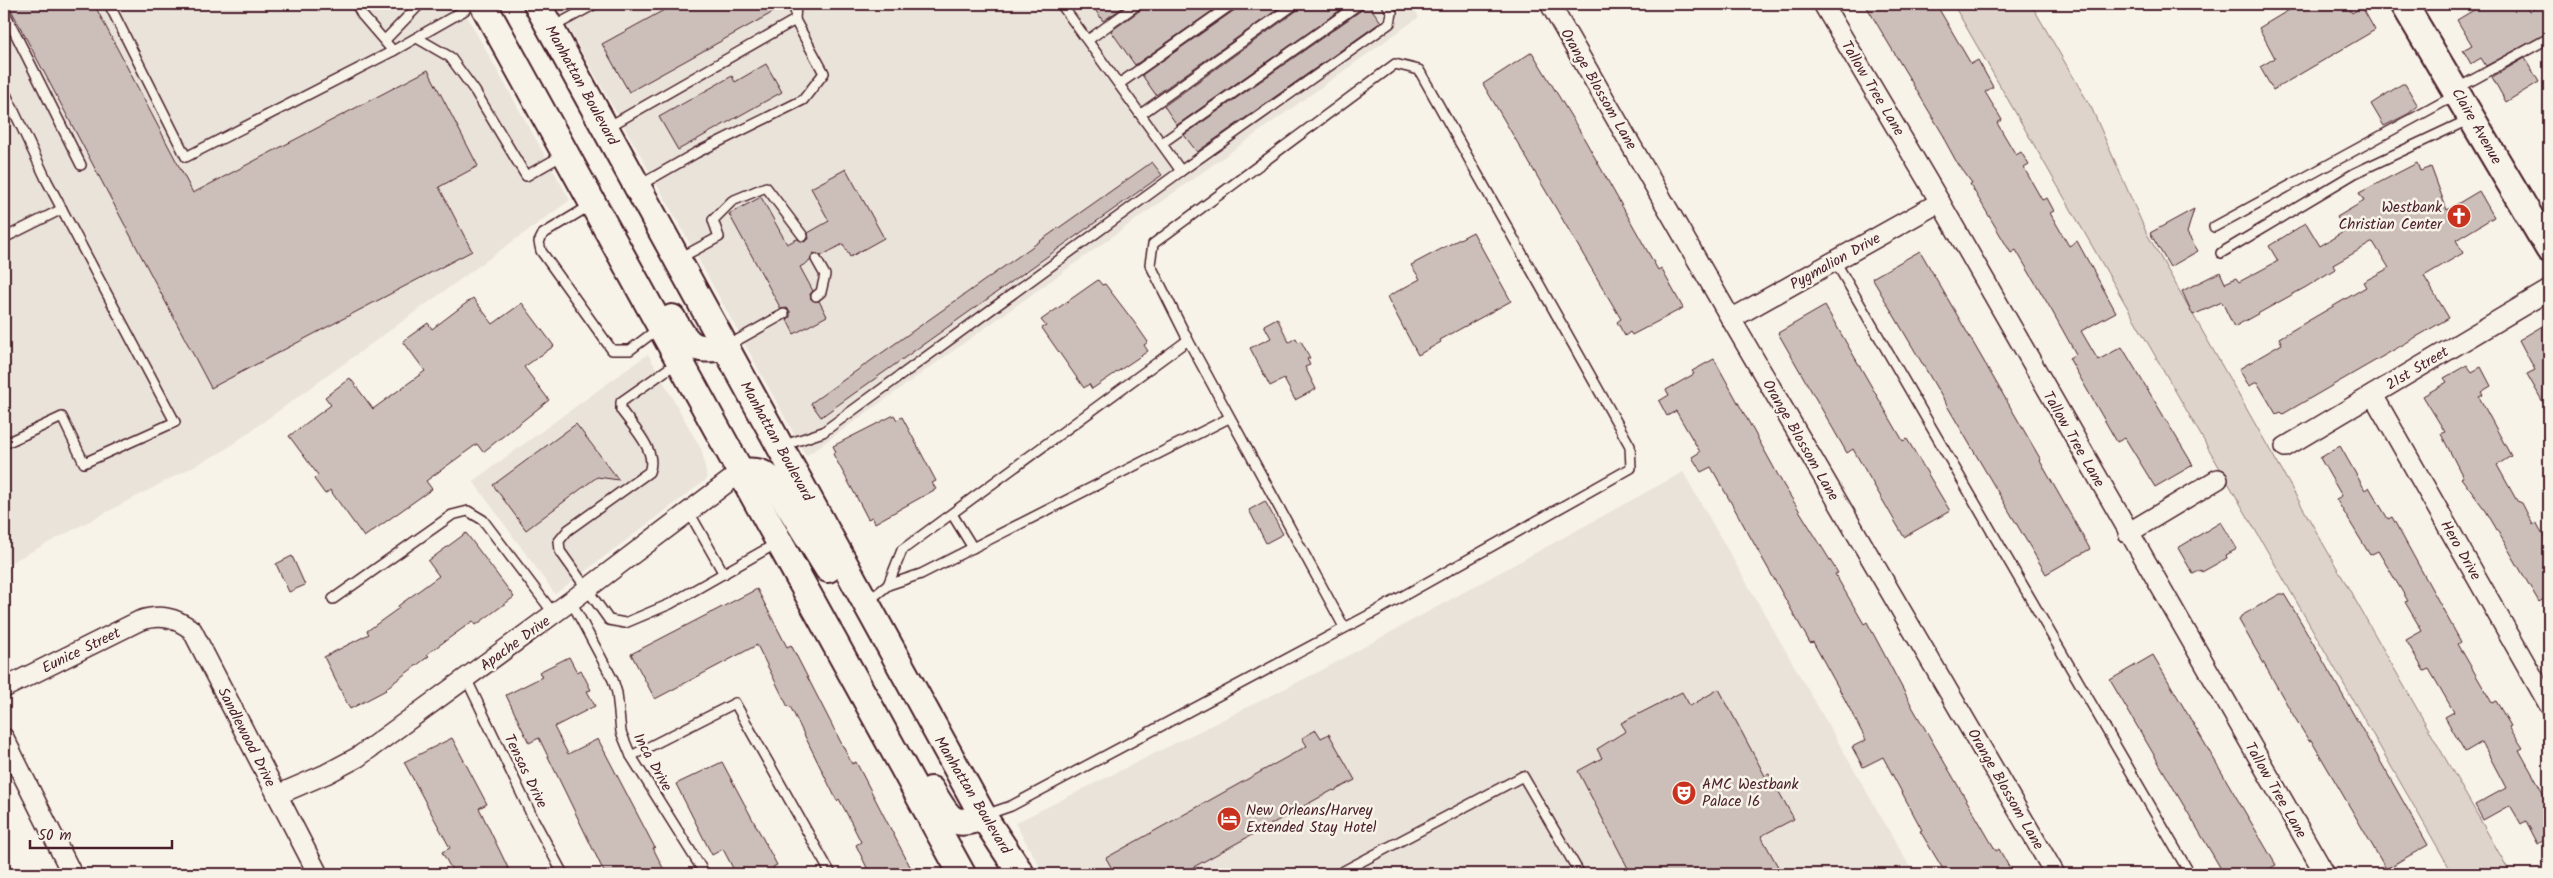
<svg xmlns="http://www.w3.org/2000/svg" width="2553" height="878" viewBox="0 0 2553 878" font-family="Kalam,sans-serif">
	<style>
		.built { fill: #eae3da }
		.green { fill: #ded4cc; stroke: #947a7c }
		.building { fill: #ccbfb9; stroke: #4a1f2b }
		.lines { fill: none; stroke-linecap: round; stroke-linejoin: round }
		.lane-casing { stroke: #4a1f2b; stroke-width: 12 }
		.street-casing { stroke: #4a1f2b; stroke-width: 22 }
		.secondary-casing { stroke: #4a1f2b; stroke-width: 30 }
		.lane { stroke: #f7f3e8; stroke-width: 9 }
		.street { stroke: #f7f3e8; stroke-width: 19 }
		.secondary { stroke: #f7f3e8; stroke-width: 26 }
		.labels { text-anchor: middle; stroke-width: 5; stroke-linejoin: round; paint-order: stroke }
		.street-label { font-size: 15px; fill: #4a1f2b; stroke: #f7f3e8 }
		.poi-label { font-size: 15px; fill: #4a1f2b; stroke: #f7f3e8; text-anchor: start }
	</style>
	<rect width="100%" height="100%" fill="#f7f3e8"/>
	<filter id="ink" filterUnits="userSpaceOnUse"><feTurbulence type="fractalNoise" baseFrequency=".02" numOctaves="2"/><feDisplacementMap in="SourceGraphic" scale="10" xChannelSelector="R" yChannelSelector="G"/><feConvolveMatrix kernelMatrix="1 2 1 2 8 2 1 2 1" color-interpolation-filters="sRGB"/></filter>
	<g filter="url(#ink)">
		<g class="built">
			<polygon points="4,4 460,4 570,200 223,451 4,566"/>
			<polygon points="555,4 1411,4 1419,17 806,456 677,220"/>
			<polygon points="648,354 702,451 707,479 555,594 473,481"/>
			<polygon points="1683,472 1914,874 1044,874 1015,823 1322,670"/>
		</g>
		<polygon class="green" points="1953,4 2031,4 2092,109 2146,232 2511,874 2453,874"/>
		<g class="building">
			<polygon points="8,4 94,4 193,193 428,70 478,166 439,187 472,251 211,388"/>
			<polygon points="675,4 788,4 629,92 602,44"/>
			<polygon points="1091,4 1128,4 1103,21"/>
			<polygon points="1144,4 1222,4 1135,65 1111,31 1142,9"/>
			<polygon points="1238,4 1285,4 1156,95 1142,75 1236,9"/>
			<polygon points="1301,4 1349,4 1177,125 1164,106 1299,9"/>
			<polygon points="1365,4 1368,4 1381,22 1197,152 1184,135 1363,9"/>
			<polygon points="1865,4 1936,4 1971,64 1978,60 1993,87 1985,92 2002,120 1997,123 2016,155 2021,152 2029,165 2024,168 2042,200 2047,198 2054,211 2050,213 2069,246 2077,241 2116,312 2081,331 2098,360 2122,347 2193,465 2155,487 2125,438 2117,442 2069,358 2076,354 2052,311 2016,250 2011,253 1970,184 1972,183 1956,161 1944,139 1945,138"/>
			<polygon points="2299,4 2346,4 2352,13 2362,7 2375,30 2273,90 2260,67 2275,58 2259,28"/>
			<polygon points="2484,4 2524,4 2529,12 2542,4 2549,4 2549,32 2486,66 2481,58 2471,64 2463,50 2472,45 2457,20"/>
			<polygon points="1532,52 1581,133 1658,270 1661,268 1683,308 1632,335 1630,332 1625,336 1617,322 1621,319 1483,84"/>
			<polygon points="2525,58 2539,82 2506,102 2492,77"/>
			<polygon points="766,64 782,92 678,150 659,117 732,76 735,82"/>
			<polygon points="2402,84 2405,84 2418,106 2408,114 2384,126 2371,104"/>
			<polygon points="1152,162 1162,175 821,417 811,403"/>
			<polygon points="2417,163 2420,171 2431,167 2447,210 2479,191 2494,217 2456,240 2463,253 2424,276 2449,318 2283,414 2281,412 2276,414 2257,382 2249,386 2239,369 2282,344 2279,338 2366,287 2363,282 2389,268 2373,242 2333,265 2335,269 2306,287 2234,327 2222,302 2193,315 2182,291 2220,272 2225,283 2236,278 2239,282 2278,261 2269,246 2306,223 2320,246 2345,231 2337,217 2364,201 2359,193"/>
			<polygon points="846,169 884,238 850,257 843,244 821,256 813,253 810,261 800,267 813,291 810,294 811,299 819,301 827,316 794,334 787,320 790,317 790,311 787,308 781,309 729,214 761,197 787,244 797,239 804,242 809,239 808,233 829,221 811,188"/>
			<polygon points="2194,209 2187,233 2198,251 2170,267 2150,233"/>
			<polygon points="1473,232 1511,301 1440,340 1441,342 1418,355 1387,297 1420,279 1411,265"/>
			<polygon points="1920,251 2041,460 2040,461 2090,549 2046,574 1872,278"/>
			<polygon points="1098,280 1102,285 1105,284 1134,322 1148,342 1144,345 1148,351 1092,389 1089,384 1084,388 1042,328 1046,326 1041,320"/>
			<polygon points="473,298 493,324 522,303 554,346 524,367 549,400 483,452 477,444 426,481 432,489 364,537 330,490 325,494 314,479 318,475 289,436 331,405 325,397 350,378 373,409 425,371 403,341 428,323 432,329"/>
			<polygon points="1825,306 1903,441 1907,439 1950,511 1904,537 1853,449 1847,453 1778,333"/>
			<polygon points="1277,318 1289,342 1296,338 1298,342 1301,341 1310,358 1307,359 1310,365 1305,367 1316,389 1295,400 1284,379 1270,386 1250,348 1271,338 1264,325"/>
			<polygon points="2549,322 2549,413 2527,374 2535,370 2519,340"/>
			<polygon points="1714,359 1784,486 1838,573 1835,574 1864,624 1867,622 1914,710 1996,851 1999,849 2013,874 1946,874 1920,831 1922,830 1883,757 1863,767 1852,747 1866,740 1843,696 1813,642 1810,643 1711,467 1701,472 1692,457 1700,452 1676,411 1667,416 1659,401 1669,395 1666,390 1694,374 1692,371"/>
			<polygon points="2467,365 2472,372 2481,367 2491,386 2481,392 2483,395 2479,397 2511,456 2497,465 2517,501 2522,503 2533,525 2536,523 2549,546 2549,596 2539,602 2486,511 2461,478 2463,477 2441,434 2445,432 2423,396 2447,382 2444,378"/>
			<polygon points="894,415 897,420 902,417 936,481 932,483 936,489 875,523 872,517 868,519 856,496 833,454 836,452 833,446"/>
			<polygon points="576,424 619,480 597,477 526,530 493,485"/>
			<polygon points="2340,446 2365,490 2369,487 2388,519 2392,517 2461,642 2458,644 2477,677 2492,703 2496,701 2511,726 2509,727 2523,748 2519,750 2549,804 2549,837 2538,844 2526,821 2521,824 2510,805 2483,820 2475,805 2506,788 2482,742 2465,752 2445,717 2454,712 2429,669 2424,671 2406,640 2422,631 2405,602 2408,601 2378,551 2370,555 2336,499 2342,496 2320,458"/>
			<polygon points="1265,501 1283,534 1266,543 1249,510"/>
			<polygon points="2221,522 2237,549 2226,555 2227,558 2202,572 2201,570 2193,574 2178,548"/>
			<polygon points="466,533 514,597 476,625 473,621 427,654 429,656 385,689 386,690 350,709 324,657 369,634 367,631 399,608 398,606 439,576 428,561"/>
			<polygon points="292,556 305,585 289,592 276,564"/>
			<polygon points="757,589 787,647 791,645 852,764 856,762 914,874 870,874 856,845 861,842 846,812 839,799 837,801 790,706 788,707 757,645 655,699 631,654"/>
			<polygon points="2280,594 2284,594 2301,622 2428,845 2386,869 2311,740 2309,741 2292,713 2239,620 2241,616"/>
			<polygon points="2153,655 2276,865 2260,874 2224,874 2110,680"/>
			<polygon points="569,657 577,672 581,670 591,690 587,691 595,706 554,727 568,754 598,739 655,848 653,848 666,874 605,874 539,738 529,743 506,695 542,677 539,672"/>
			<polygon points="1719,689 1765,776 1769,774 1794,819 1761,836 1782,874 1631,874 1578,771 1602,758 1597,749 1626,731 1621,723 1682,692 1690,706"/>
			<polygon points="1316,730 1321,738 1329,734 1355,780 1334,791 1333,790 1181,874 1115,874 1106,858 1307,746 1302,738"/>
			<polygon points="452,738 487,804 479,808 511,874 454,874 442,852 450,848 404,762"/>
			<polygon points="722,762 777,865 773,867 776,874 736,874 723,849 712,855 676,784"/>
		</g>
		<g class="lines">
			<defs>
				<g id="lane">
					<polyline points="109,4 186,157 393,51 465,10 469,4"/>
					<polyline points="356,4 362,15 393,51"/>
					<polyline points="4,11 81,165"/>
					<polyline points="551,28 595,4"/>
					<polyline points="417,38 450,57 475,91 526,176 563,155"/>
					<polyline points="385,40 420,4"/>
					<polyline points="1088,40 1138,4"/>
					<polyline points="1119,84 1232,4"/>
					<polyline points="2458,88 2549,38"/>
					<polyline points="4,90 47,181 175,422 84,463 62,417 4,444"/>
					<polyline points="1141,114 1295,4"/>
					<polyline points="608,127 795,20 796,4"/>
					<polyline points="1162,143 1359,4"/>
					<polyline points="1181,171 1390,23 1392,13 1387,4"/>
					<polyline points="640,185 696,153 803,100 824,73 795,20"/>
					<polyline points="591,205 543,234 539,242 541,251 612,350 630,350 659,328"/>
					<polyline points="2214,227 2456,95"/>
					<polyline points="4,238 62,209"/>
					<polyline points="2221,253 2355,173 2470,119"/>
					<polyline points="680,258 719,237 713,220 732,201 766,187 803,236"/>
					<polyline points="816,259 825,275 821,292 816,296"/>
					<polyline points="1835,261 2190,874"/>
					<polyline points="727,346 784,314"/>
					<path d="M678,362L621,402V410C633,427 658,451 649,472L568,530L559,541L560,551L609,620L625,623L670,604L777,543"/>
					<polyline points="782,446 823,432 1181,171 1061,4"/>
					<polyline points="689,512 724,574"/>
					<polyline points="952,514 973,548"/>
					<polyline points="888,585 902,550 1188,340"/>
					<polyline points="333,599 452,515 468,511 483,520 554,614"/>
					<polyline points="571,601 613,680 617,693 621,732 631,756 705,874"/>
					<polyline points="867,602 888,585 921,574 1229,418"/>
					<polyline points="466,678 533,818 563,874"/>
					<polyline points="631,756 735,703 831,874"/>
					<polyline points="985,815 1011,806 1371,614 1631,468 1630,446 1419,70 1395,64 1153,244 1150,264 1188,340 1344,627"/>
					<polyline points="1338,874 1523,776 1580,874"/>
				</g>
				<g id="street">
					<polyline points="1550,4 1731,319 2055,874"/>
					<polyline points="1823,4 1940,202 2325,874"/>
					<polyline points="1731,319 1940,202"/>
					<polyline points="2373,395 2549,705"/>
					<polyline points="2285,447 2549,290"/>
					<polyline points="2128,533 2218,479"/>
					<path d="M4,688L139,621C160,614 175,617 192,630L318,874"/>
					<polyline points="4,738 72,874"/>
					<polyline points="277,795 326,774 358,757 571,601 741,472"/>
				</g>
				<g id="secondary">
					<polyline points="483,4 962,874"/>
					<polyline points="537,4 983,816 1021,874"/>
					<polyline points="2404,4 2549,249"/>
					<path d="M672,318C688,346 692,352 726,347"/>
					<path d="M741,472C757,470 763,472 775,483L828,569"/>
					<path d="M931,790C947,815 951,831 983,816"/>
				</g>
			</defs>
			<use href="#lane" class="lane-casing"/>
			<use href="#street" class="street-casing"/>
			<use href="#secondary" class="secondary-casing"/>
			<use href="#lane" class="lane"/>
			<use href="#street" class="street"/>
			<use href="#secondary" class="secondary"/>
		</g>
	</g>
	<defs>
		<symbol id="church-disc" viewBox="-11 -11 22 22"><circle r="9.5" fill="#c8321e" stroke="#f7f3e8"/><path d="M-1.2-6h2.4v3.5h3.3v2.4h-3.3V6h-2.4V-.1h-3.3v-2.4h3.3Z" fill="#fff"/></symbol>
		<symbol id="theatre-disc" viewBox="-11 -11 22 22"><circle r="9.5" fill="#c8321e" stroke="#f7f3e8"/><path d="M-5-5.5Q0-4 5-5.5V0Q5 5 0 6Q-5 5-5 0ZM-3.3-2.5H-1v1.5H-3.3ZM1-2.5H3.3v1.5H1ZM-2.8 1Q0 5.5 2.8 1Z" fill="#fff"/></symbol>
		<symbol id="hotel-disc" viewBox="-11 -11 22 22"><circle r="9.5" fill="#c8321e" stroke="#f7f3e8"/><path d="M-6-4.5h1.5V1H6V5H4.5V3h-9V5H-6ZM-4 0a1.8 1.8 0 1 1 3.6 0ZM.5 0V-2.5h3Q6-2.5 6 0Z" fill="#fff"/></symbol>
	</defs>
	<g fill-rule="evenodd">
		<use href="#church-disc" x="2445" y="202" width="28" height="28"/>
		<use href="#theatre-disc" x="1670" y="779" width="28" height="28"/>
		<use href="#hotel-disc" x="1215" y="805" width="28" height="28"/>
	</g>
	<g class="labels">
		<g class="street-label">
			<text transform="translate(582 85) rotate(61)" y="5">Manhattan Boulevard</text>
			<text transform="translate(1873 88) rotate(59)" y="5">Tallow Tree Lane</text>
			<text transform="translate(1599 89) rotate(60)" y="5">Orange Blossom Lane</text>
			<text transform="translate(2477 126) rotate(60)" y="5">Claire Avenue</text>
			<text transform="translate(1835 261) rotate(-29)" y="5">Pygmalion Drive</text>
			<text transform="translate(2417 368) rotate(-31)" y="5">21st Street</text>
			<text transform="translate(2074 439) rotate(60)" y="5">Tallow Tree Lane</text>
			<text transform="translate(1801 440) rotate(60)" y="5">Orange Blossom Lane</text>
			<text transform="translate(777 441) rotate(61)" y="5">Manhattan Boulevard</text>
			<text transform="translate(2461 550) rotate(60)" y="5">Hero Drive</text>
			<text transform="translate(515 643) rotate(-36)" y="5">Apache Drive</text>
			<text transform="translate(81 650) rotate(-26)" y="5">Eunice Street</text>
			<text transform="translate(247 737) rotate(63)" y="5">Sandlewood Drive</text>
			<text transform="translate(653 762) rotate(61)" y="5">Inca Drive</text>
			<text transform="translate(526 771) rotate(64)" y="5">Tensas Drive</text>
			<text transform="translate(2006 789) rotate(60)" y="5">Orange Blossom Lane</text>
			<text transform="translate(2276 790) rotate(60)" y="5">Tallow Tree Lane</text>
			<text transform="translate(973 795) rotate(59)" y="5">Manhattan Boulevard</text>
		</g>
		<g class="poi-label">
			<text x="2442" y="212" text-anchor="end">Westbank<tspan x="2442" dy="17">Christian Center</tspan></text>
			<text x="1702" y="789">AMC Westbank<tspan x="1702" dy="17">Palace 16</tspan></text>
			<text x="1246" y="815">New Orleans/Harvey<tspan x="1246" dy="17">Extended Stay Hotel</tspan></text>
		</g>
	</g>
	<rect width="2553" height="878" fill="none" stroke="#f7f3e8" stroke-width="20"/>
	<rect x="10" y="10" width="2533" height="858" fill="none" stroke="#4a1f2b" stroke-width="2" filter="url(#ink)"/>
	<path d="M30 840v8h142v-8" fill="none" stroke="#4a1f2b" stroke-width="2.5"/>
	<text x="38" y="840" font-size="15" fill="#4a1f2b" stroke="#f7f3e8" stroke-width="4" paint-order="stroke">50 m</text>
</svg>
